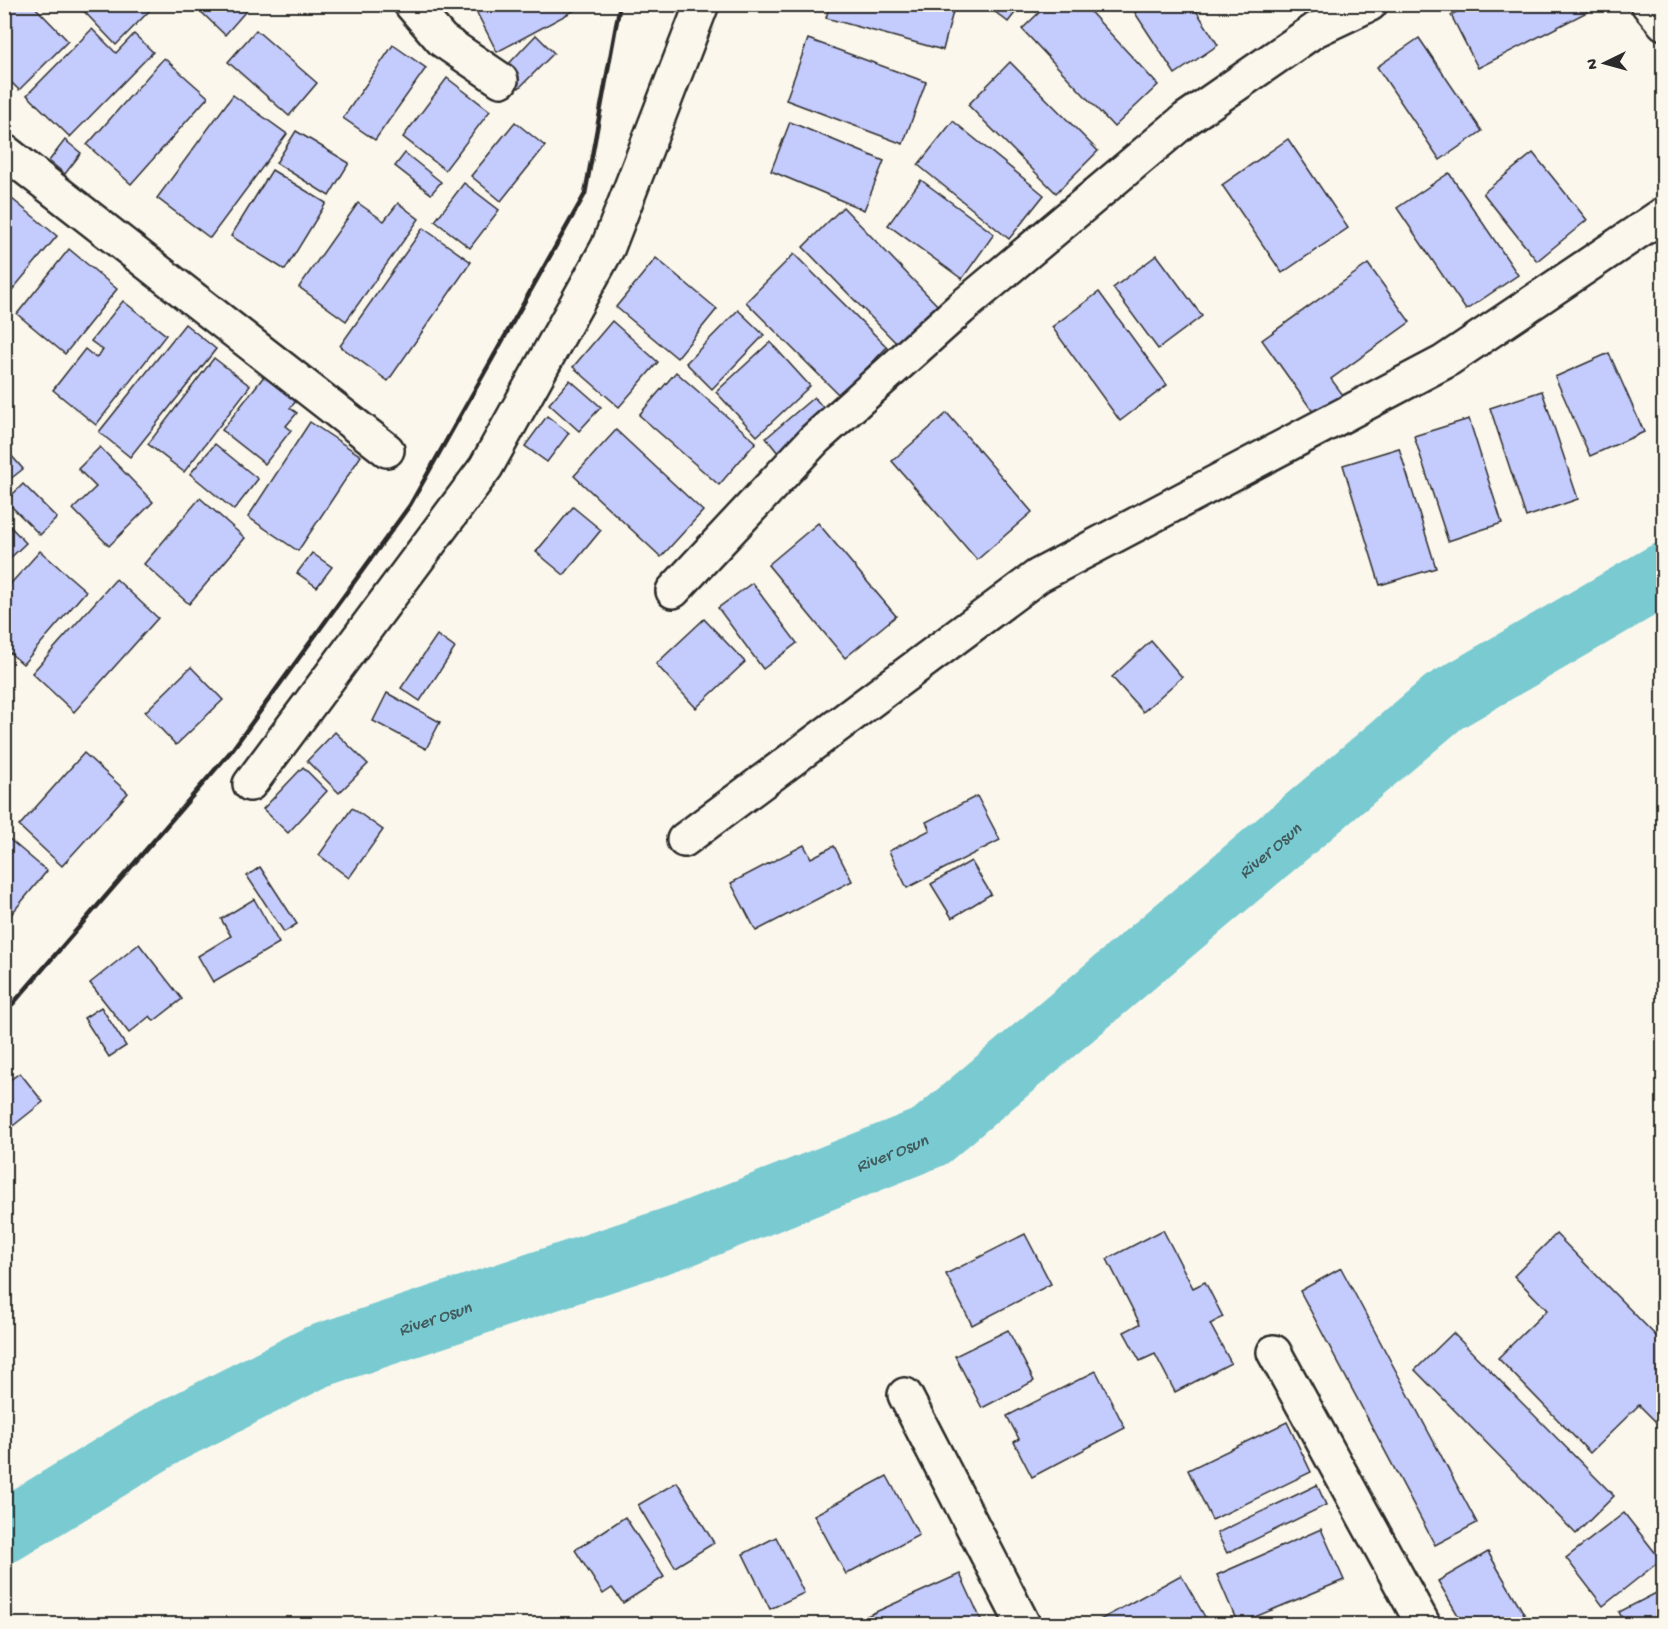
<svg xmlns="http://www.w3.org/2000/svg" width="1668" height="1629" viewBox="0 0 1668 1629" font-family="'Gochi Hand',sans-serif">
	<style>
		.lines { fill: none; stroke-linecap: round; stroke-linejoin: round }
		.river { stroke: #79cad1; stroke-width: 63 }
		.building { fill: #c4cbfd; stroke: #2b2b2b; stroke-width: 1.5 }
		.street-casing { stroke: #2b2b2b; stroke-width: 38 }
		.street { stroke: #fbf7ec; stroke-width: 33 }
		.rail { stroke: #2b2b2b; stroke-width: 4.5 }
		.labels { text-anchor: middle; stroke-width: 6; stroke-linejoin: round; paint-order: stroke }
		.water-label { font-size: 18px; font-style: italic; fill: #425b5d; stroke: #fbf7ec }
	</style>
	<rect width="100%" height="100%" fill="#fbf7ec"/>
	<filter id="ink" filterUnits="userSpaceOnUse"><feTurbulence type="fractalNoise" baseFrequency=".0167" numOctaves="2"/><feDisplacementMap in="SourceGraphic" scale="12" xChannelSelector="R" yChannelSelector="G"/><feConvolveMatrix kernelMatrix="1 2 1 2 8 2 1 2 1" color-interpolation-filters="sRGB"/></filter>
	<g filter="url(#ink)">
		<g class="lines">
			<path class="river" id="s1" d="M4,1532L165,1434L316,1357L686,1234L930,1137L1444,702L1664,574"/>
		</g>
		<g class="building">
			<polygon points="8,4 32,4 68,41 19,90 4,75 4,8"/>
			<polygon points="77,4 156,4 116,45"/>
			<polygon points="193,4 252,4 225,35"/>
			<polygon points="483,4 575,4 577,9 497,52 475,9"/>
			<polygon points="830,4 955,4 943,50 826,18"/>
			<polygon points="985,4 1022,4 1008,22"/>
			<polygon points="1048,4 1083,4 1158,85 1114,127 1022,29"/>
			<polygon points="1148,4 1192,4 1218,45 1175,74 1135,13"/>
			<polygon points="1470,4 1583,4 1587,12 1478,68 1451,15"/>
			<polygon points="92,29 116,53 134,34 153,52 70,137 27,95"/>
			<polygon points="256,30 317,83 289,116 228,62"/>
			<polygon points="536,35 554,53 519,88 502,71"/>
			<polygon points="1419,38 1482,131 1440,160 1377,67"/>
			<polygon points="808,39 926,82 903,144 786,100"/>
			<polygon points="393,45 426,68 375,140 343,118"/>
			<polygon points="164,58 208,97 131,184 87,145"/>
			<polygon points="1010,62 1098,151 1056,193 968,105"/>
			<polygon points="447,78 490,111 445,170 403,137"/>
			<polygon points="233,95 287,134 210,238 157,198"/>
			<polygon points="953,121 1044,195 1009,239 918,165"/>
			<polygon points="515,122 545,146 501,201 471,176"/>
			<polygon points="790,122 884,161 864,210 771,171"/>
			<polygon points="296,131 349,163 329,196 276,163"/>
			<polygon points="1288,139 1348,228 1282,273 1222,185"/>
			<polygon points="65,140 81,153 65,174 49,161"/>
			<polygon points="405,153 441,182 431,194 395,166"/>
			<polygon points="1533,153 1587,220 1537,261 1483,193"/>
			<polygon points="272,170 326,203 285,270 231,236"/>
			<polygon points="1449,173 1518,275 1466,310 1397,208"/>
			<polygon points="921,180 994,234 962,279 888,225"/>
			<polygon points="464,183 499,210 470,248 435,221"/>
			<polygon points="6,194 57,236 4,300 4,196"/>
			<polygon points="358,203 384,221 398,203 419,219 346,321 299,287"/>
			<polygon points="843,207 941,309 901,348 803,247"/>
			<polygon points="423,228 471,262 388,381 340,346"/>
			<polygon points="69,249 117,289 65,354 17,314"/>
			<polygon points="794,254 887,347 840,396 746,302"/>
			<polygon points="1157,255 1202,316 1158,349 1113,288"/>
			<polygon points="656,258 717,309 677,358 616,307"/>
			<polygon points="1368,264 1410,322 1331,379 1346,399 1318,419 1262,340"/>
			<polygon points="1099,292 1167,385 1120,421 1052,327"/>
			<polygon points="123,301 166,335 96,425 53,390 85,349 96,358 103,350 91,341"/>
			<polygon points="738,310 764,335 712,389 686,363"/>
			<polygon points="612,321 658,362 619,407 573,367"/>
			<polygon points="185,324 216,349 130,457 99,432"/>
			<polygon points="770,342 810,386 757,436 716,392"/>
			<polygon points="1609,353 1644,432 1590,456 1555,377"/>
			<polygon points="214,358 250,386 184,472 148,444"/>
			<polygon points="676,372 756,442 719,485 639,415"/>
			<polygon points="265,375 297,400 290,408 297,413 286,426 291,430 265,464 222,430"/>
			<polygon points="570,380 601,407 579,431 549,404"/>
			<polygon points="1542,391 1578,499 1526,517 1490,408"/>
			<polygon points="814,397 831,417 782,458 766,438"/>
			<polygon points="947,413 1032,512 977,560 892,461"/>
			<polygon points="547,416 569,433 547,462 525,446"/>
			<polygon points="1469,419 1502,523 1448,541 1414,436"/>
			<polygon points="310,422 361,456 298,551 248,517"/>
			<polygon points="616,430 703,511 661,557 574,476"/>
			<polygon points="215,444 258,479 234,510 190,474"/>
			<polygon points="4,447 23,469 4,484"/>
			<polygon points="100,447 153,502 109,546 73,509 96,487 78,469"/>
			<polygon points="1399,448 1436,568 1380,585 1343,465"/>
			<polygon points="23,484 57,518 40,535 6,501"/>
			<polygon points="200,498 245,538 189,604 144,564"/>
			<polygon points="573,507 601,530 564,575 536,552"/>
			<polygon points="4,520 26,543 4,564"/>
			<polygon points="818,523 896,616 845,658 768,565"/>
			<polygon points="40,551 86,591 23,664 4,648 4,591"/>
			<polygon points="312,553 332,567 317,587 297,573"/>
			<polygon points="116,579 158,618 74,712 32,673"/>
			<polygon points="752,583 797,643 763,669 718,608"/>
			<polygon points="704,619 745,662 696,708 656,664"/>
			<polygon points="437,635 455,648 420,701 401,688"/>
			<polygon points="1151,641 1182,677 1143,712 1112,677"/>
			<polygon points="191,667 223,700 176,745 145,712"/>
			<polygon points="387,693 440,722 426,749 373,721"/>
			<polygon points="335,732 368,764 339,793 307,761"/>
			<polygon points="84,753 128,793 62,866 19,826"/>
			<polygon points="303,767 327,791 288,833 263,809"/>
			<polygon points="977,796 1000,840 907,888 889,851 930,830 926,822"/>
			<polygon points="352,808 383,830 349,878 319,855"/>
			<polygon points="8,838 47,871 4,923 4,841"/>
			<polygon points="804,845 811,858 834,846 852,881 756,931 731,883"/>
			<polygon points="971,861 991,894 952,918 931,884"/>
			<polygon points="260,867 297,924 284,932 247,876"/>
			<polygon points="254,899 279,943 213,982 198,956 231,936 221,919"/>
			<polygon points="139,944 182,999 154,1021 150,1016 129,1033 90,983"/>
			<polygon points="101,1007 126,1046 109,1057 84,1018"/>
			<polygon points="20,1073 43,1102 4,1133 4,1084"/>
			<polygon points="1163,1230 1193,1288 1205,1282 1223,1317 1210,1324 1231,1363 1175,1392 1155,1354 1140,1361 1124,1332 1140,1324 1107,1259"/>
			<polygon points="1025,1234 1051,1284 972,1325 946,1274"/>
			<polygon points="1556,1234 1664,1344 1664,1430 1639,1405 1590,1453 1498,1358 1547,1310 1514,1276"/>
			<polygon points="1341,1268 1477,1523 1435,1545 1300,1291"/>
			<polygon points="1008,1330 1034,1381 982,1408 955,1356"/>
			<polygon points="1453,1333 1614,1496 1576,1534 1415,1370"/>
			<polygon points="1096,1371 1125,1428 1032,1477 1014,1442 1019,1439 1007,1416"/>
			<polygon points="1287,1422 1311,1472 1212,1520 1188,1470"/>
			<polygon points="887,1476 919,1535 846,1574 814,1515"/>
			<polygon points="677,1482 714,1543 675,1567 638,1505"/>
			<polygon points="1317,1485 1326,1505 1227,1553 1217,1533"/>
			<polygon points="1624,1513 1661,1560 1603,1606 1566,1558"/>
			<polygon points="625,1517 664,1577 623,1603 612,1588 603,1594 575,1550"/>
			<polygon points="1321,1529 1344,1580 1238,1624 1217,1575"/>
			<polygon points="776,1537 804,1593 770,1609 743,1554"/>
			<polygon points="1488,1552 1530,1624 1463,1624 1438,1581"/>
			<polygon points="960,1574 983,1624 849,1624"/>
			<polygon points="1181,1575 1209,1624 1100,1624 1098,1621"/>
			<polygon points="1664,1589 1664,1624 1625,1624 1619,1612"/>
		</g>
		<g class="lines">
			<defs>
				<g id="street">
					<polyline points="411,4 442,40 501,80"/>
					<polyline points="1648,4 1664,23"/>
					<polyline points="4,151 387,450"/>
					<polyline points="673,591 815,439 961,308 1186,119 1315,30 1370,4"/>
					<polyline points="250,784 486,467 608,247 702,4"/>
					<polyline points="684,840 1038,576 1444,362 1664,214"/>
					<polyline points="1274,1352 1423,1624"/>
					<polyline points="905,1395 1023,1624"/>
				</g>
			</defs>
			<use href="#street" class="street-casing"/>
			<use href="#street" class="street"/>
			<polyline class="rail" points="4,1014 232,750 410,505 585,194 620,4"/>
		</g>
	</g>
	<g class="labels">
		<g class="water-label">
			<text dy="6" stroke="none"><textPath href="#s1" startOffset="1455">River Osun</textPath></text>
			<text dy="6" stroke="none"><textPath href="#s1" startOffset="969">River Osun</textPath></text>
			<text dy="6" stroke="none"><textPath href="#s1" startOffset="483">River Osun</textPath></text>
		</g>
	</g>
	<rect width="1668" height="1629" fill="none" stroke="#fbf7ec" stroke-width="24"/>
	<rect x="12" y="12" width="1644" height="1605" fill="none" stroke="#2b2b2b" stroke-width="2" filter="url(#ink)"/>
	<g transform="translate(1605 63) rotate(265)" stroke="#fbf7ec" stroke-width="4.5" paint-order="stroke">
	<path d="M0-4.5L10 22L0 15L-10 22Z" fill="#2b2b2b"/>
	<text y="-9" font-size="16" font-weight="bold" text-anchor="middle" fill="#2b2b2b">N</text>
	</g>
</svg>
